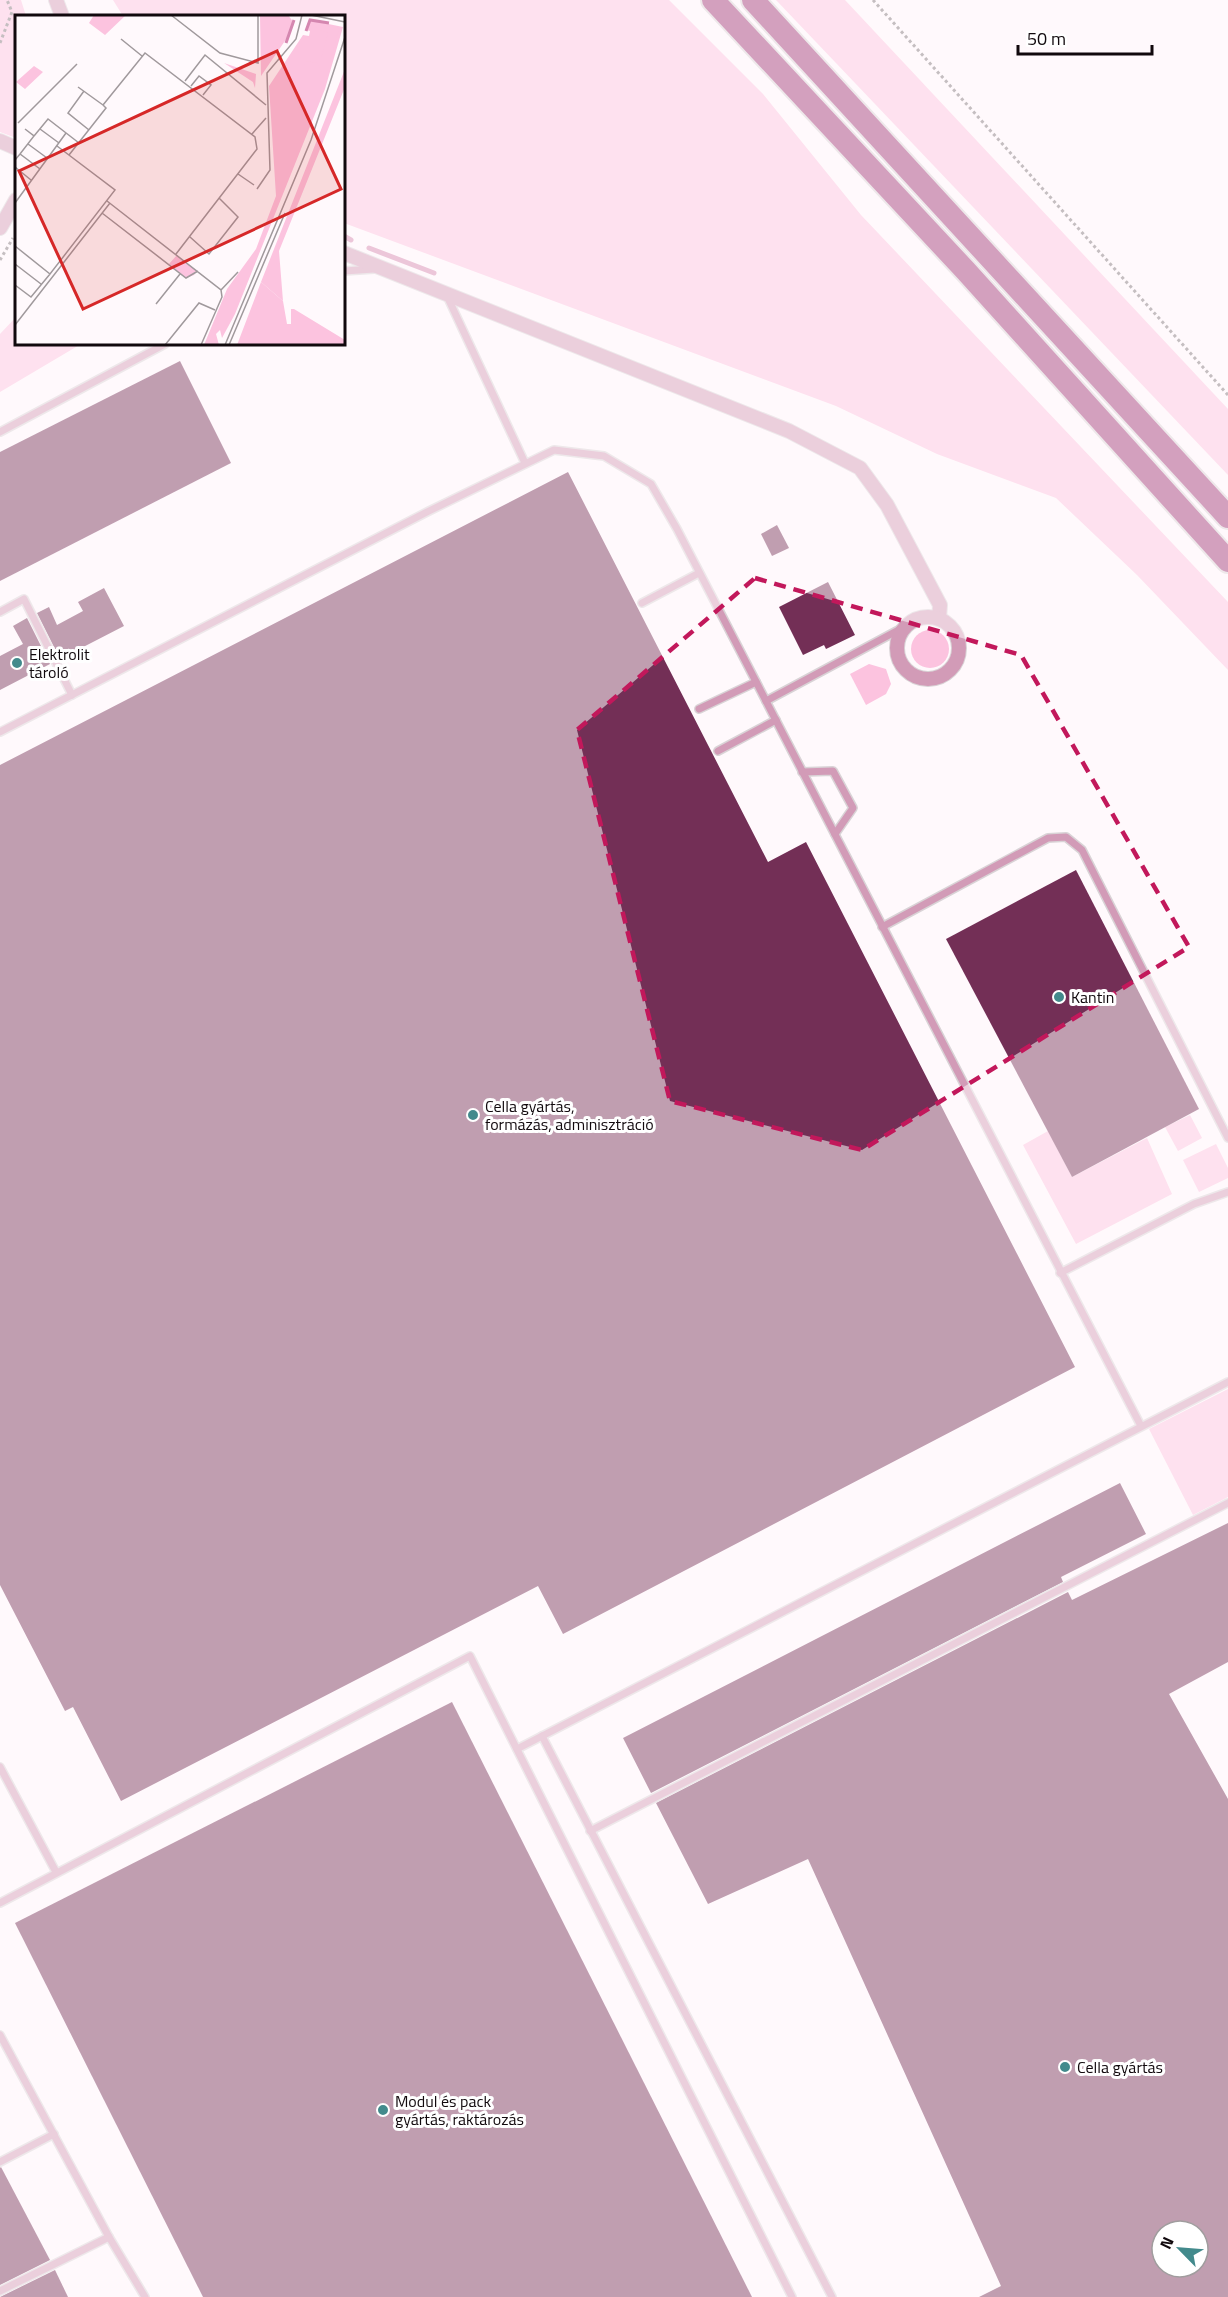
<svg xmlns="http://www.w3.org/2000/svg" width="1228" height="2297" viewBox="0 0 1228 2297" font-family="'Titillium Web',sans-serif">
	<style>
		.green { fill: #fcc3df }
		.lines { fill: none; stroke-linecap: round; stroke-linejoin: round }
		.stream { stroke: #d587b0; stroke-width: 5 }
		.building { fill: #732f56; fill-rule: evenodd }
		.service-casing { stroke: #d9d3d6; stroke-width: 10 }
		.minor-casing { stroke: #d9d3d6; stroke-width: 16 }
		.trunk-casing { stroke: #d9d3d6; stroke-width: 26 }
		.path { stroke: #7e777a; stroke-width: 3; stroke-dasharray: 3 3; stroke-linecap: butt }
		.service { stroke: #d29bb7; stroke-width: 7 }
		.minor { stroke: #d29bb7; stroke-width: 14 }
		.trunk { stroke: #9e3373; stroke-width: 22 }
		.marked { fill: none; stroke: #c2185b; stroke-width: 4.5; stroke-dasharray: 12 8; stroke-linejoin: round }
		.poi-dot { fill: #428a8c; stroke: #fff; stroke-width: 2 }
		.labels { text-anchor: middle; stroke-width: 6; stroke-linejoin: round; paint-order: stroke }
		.poi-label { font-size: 16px; fill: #11090d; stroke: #fff; text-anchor: start }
		.inset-river { fill: none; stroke: #d587b0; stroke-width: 3 }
		.inset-road { fill: none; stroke: #a0999c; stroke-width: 1.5 }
		.view { fill: #d62828; fill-opacity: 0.15; stroke: #d62828; stroke-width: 3 }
		.inset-edge { fill: none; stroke: #11090d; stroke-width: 3 }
	</style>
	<rect width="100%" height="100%" fill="#fff9fc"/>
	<g class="green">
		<polygon points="0,0 21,0 26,16 16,16 16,138 0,132"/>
		<polygon points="113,0 669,0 763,94 861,215 1228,602 1228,670 1137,575 1056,498 937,454 836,406 344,223 344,16 123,16"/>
		<polygon points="776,0 845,0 1228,409 1228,475"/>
		<polygon points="16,317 16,344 81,344 0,392 0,334"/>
		<circle cx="930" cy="649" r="19"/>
		<polygon points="869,664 886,669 891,684 886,694 866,705 850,674"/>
		<polygon points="1190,1115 1202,1138 1178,1151 1165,1127"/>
		<polygon points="1048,1131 1072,1177 1147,1138 1172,1194 1076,1244 1023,1145"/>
		<polygon points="1216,1144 1228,1168 1228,1178 1199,1192 1183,1160"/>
		<polygon points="1228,1389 1228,1497 1193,1515 1149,1429"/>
	</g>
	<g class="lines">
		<g class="stream">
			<polyline points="344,236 351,240"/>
			<polyline points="369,248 434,273"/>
		</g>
	</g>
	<g class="building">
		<polygon points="180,361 231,463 0,581 0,452"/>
		<polygon points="568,472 768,862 806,842 1075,1367 563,1634 538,1586 121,1801 73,1707 65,1711 0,1585 0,765"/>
		<polygon points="777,525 789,548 772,556 761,534"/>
		<polygon points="828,582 855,635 826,649 824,645 803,655 779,607"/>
		<polygon points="104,588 124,626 60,659 37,613 49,607 57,625 83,611 78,602"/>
		<polygon points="27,618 50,664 0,690 0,656 23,644 13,626"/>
		<polygon points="1076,870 1199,1109 1072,1177 946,939"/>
		<polygon points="1120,1483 1146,1534 1061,1577 1063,1582 651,1793 623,1738"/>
		<path d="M1228,1523V1662L1169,1694L1228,1799V2297H979L1001,2286L808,1859L708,1904L656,1803L1068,1592L1072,1600ZM1162,2231H1198V2267H1162Z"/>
		<polygon points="452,1702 752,2297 203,2297 15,1923"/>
		<polygon points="1,2167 50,2260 0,2285 0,2168"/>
		<polygon points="55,2270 68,2297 0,2297"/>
	</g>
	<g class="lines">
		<defs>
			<g id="service">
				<polyline points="344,271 374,269"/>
				<polyline points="447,296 525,463"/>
				<polyline points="0,432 165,344"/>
				<polyline points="642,603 699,573"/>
				<polyline points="0,612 24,599 72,695"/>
				<polyline points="766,701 906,626"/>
				<polyline points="699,709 756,682"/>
				<polyline points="0,732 429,511 554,450 604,456 651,484 677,529 1141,1426"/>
				<polyline points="718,751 776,720"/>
				<polyline points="802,772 833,771 853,808 835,834"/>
				<polyline points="882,927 1048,838 1066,837 1082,850 1228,1138"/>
				<polyline points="1060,1273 1194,1204 1228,1192"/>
				<polyline points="542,1736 832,2297"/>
				<polyline points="517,1749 1228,1382"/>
				<polyline points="0,1767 56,1872"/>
				<polyline points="590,1831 1228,1503"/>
				<polyline points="0,1903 470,1656 792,2297"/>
				<polyline points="0,2035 109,2237 145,2297"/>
				<polyline points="0,2162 54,2134"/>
				<polyline points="0,2291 109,2237"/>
			</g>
			<g id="minor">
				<polyline points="56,0 62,16"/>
				<polyline points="0,141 16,148"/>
				<polyline points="0,228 16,200"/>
				<polyline points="344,253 789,431 860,468 887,505 940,605 939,619"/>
				<circle cx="928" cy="648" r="31"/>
			</g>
			<g id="trunk">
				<polyline points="713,0 966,271 1228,561"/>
				<polyline points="753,0 1228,517"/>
			</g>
		</defs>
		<use href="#service" class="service-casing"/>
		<use href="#minor" class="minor-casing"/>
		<use href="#trunk" class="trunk-casing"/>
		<g class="path">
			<polyline points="873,0 1228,395"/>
			<polyline points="0,43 12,12 7,0"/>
			<polyline points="0,260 13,238"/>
		</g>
		<use href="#service" class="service"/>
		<use href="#minor" class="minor"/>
		<use href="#trunk" class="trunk"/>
	</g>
	<path d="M0 0H1228V2297H0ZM755,578L1021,655L1189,947L862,1150L670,1101L577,730Z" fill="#fff9fc" fill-opacity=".55" fill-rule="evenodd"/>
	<path class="marked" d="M755,578L1021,655L1189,947L862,1150L670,1101L577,730Z"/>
	<g class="poi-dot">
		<circle cx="17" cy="663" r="6"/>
		<circle cx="1059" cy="997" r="6"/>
		<circle cx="473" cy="1115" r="6"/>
		<circle cx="1065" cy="2067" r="6"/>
		<circle cx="383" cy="2110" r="6"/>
	</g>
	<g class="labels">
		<g class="poi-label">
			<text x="29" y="660">Elektrolit<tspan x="29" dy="18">tároló</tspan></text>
			<text x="1071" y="1003">Kantin</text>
			<text x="485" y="1112">Cella gyártás,<tspan x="485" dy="18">formázás, adminisztráció</tspan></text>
			<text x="1077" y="2073">Cella gyártás</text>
			<text x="395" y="2107">Modul és pack<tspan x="395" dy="18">gyártás, raktározás</tspan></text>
		</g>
	</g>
	<g transform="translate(15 15)">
		<rect width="330" height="330" fill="#fff9fc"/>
		<path d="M79,0H111L90,20L74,8ZM273,0L279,8L276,17L246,61L245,1ZM294,5L328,12L310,74L220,299L207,323L205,315L201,319L204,330H189L212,274L241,234L261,181L254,71L288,20L294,21L295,16L291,15ZM209,48L241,59L240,73L238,67ZM19,51L28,57L10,74L1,67ZM330,54V72L264,236L268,286L246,267ZM162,240L182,256L179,260L171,263L154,249Z" fill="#fcc3df"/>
		<path d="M301,7L324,13L315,47L306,44L313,18L302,14ZM291,46L302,48L308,59L304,67L294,62L289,52ZM246,267L268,286L272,309H276V294H279L330,325V330H222Z" fill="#fcc3df"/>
		<path class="inset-river" d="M291,16L295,5L314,8M271,28L279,5"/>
		<path class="inset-road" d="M156,0L205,38L243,48V0M296,0L330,7M106,24L127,41M170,66L190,40L251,90M176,71L184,61L196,70L188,80M63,72L88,90M69,76L53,98L74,115M3,108L62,49M25,114L44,128M237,119L251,103M19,121L33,104L64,128M13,129L32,143M5,139L19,121L10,114M54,140L91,93L88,90L130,38L240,122L242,134L161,239M0,145L5,139L25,154M0,152L16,165M223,159L239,170M242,174L255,155L252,58L281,24L287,0M92,186L206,275L207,282L186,330M0,188L51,118M87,198L171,263L183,256M175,222L194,239L223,202L204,183M0,231L35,259L100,175L42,131M0,249L26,269M0,270L16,282L35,259M206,275L223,257M141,289L165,259M0,310L95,188M150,330L184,288L200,295M210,330L296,125L330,22M214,330L270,198"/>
		<path class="view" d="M262,36L326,174L68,294L4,156Z"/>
		<rect width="330" height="330" class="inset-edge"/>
	</g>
	<g transform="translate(1180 2249) rotate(295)"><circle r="28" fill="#ffffff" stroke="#a09d9e" stroke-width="1.5"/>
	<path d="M0-4.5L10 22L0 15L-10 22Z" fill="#428a8c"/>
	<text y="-9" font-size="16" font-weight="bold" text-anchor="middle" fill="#11090d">N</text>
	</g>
	<path d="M1018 45v9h134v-9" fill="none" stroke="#11090d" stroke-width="3"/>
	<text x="1027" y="45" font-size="18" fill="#11090d" stroke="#ffffff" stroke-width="4.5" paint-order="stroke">50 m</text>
</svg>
